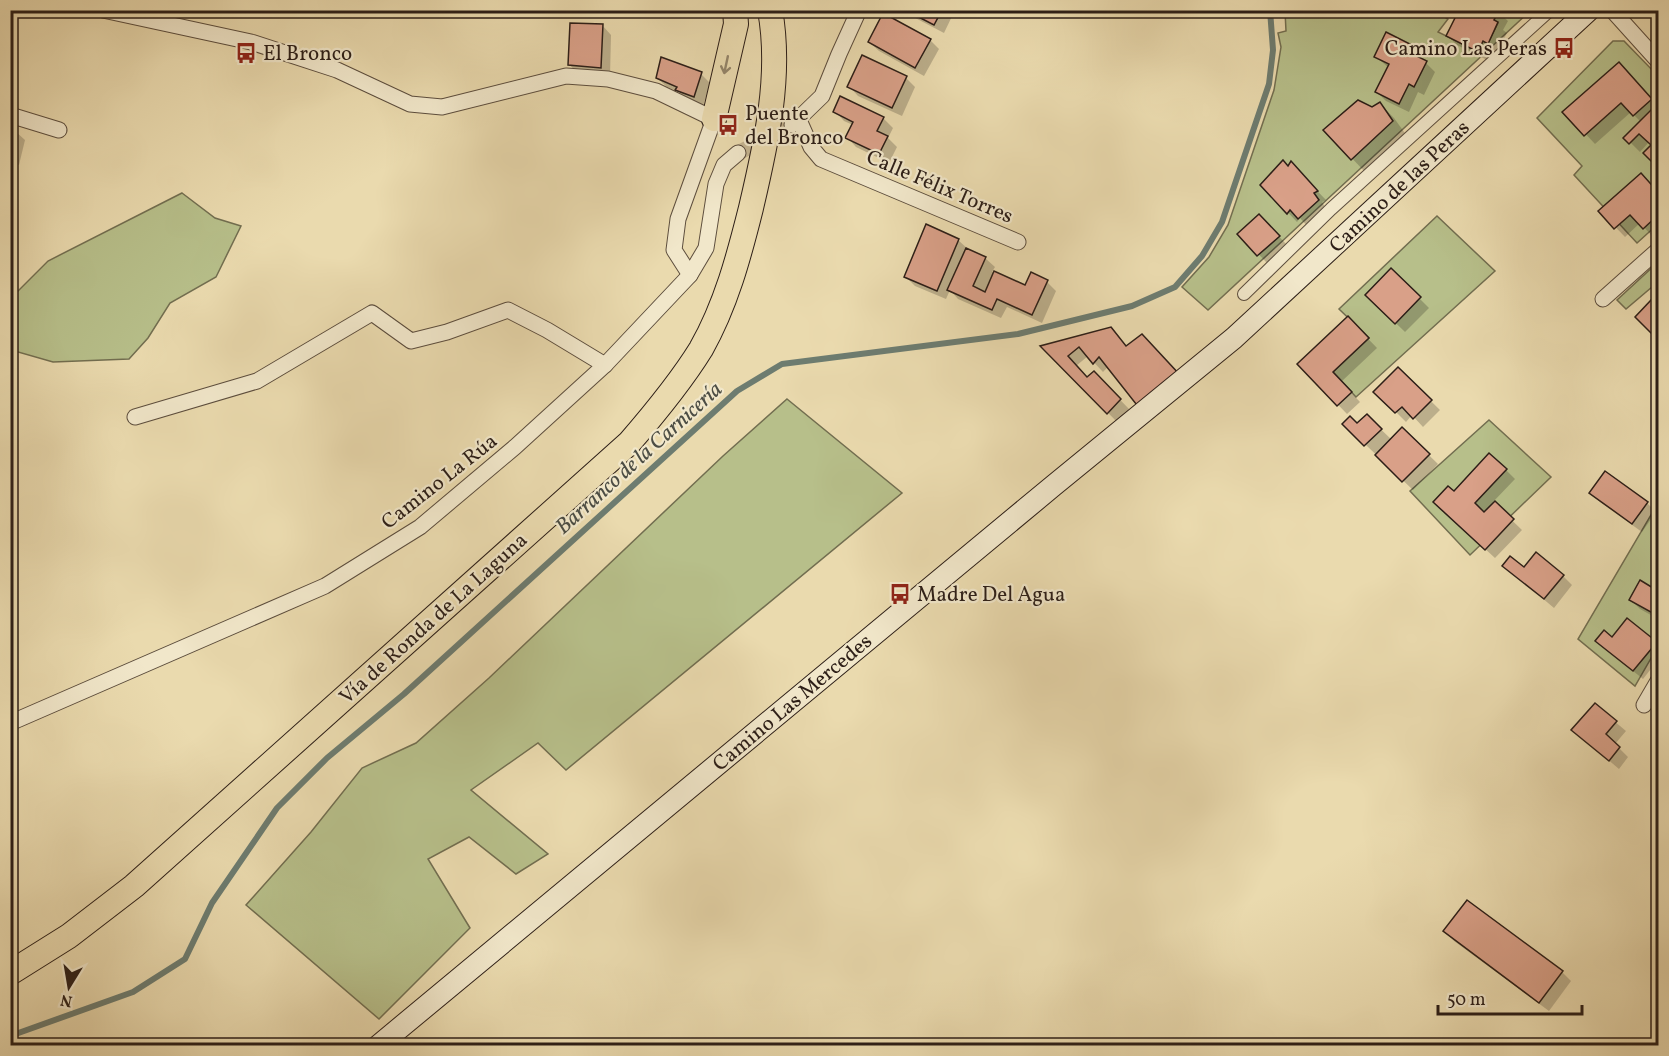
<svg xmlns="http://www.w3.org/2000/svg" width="1669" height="1056" viewBox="0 0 1669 1056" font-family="Vollkorn,serif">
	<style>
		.green { fill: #b7bf8a; stroke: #726e50; stroke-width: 1.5 }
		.shadow { fill: #0003 }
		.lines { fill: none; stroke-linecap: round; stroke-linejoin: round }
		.stream { stroke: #6d7c70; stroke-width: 6 }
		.building { fill: #d9a088; stroke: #2c1e17; stroke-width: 1.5 }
		.minor-tunnel { stroke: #c4b490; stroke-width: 15; stroke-dasharray: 15 8; stroke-linecap: butt }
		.pedestrian-casing { stroke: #5c4d3d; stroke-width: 14 }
		.minor-casing { stroke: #5c4d3d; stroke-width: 17 }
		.secondary-casing { stroke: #2c1e17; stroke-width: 23 }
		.primary-casing { stroke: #2c1e17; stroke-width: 26 }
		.pedestrian { stroke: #f1e7ca; stroke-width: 12 }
		.minor { stroke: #f1e7ca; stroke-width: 15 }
		.secondary { stroke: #f1e7ca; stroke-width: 21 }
		.primary { stroke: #eadaae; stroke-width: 24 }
		.oneway { stroke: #94856a }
		.labels { text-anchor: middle; stroke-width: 4.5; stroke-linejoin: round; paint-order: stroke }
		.poi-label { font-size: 21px; fill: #2c1e17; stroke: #f1e7ca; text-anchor: start }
		.street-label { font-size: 21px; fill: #2c1e17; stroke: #f1e7ca }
		.water-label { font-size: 22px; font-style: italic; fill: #4c4d44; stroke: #f1e7ca }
	</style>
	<rect width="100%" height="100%" fill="#eadaae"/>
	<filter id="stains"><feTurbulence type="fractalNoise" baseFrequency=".00333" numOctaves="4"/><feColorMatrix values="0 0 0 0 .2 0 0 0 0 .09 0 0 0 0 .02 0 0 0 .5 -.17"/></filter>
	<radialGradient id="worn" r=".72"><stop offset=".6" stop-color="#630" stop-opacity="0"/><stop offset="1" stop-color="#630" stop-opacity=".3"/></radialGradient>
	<g class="green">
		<polygon points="1285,11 1438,11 1439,14 1448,19 1438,32 1477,51 1483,41 1488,43 1498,23 1494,20 1499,11 1530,11 1208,310 1182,287 1209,257 1228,225 1274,90 1281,47 1278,33 1286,31"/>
		<polygon points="1613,41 1624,41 1658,76 1658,224 1637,243 1574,175 1582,166 1537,118"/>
		<polygon points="182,193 215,218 241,226 216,277 170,303 148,338 129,359 53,362 11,350 11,298 48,261"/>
		<polygon points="1437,216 1495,271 1356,397 1333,372 1369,338 1339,309"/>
		<polygon points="1656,264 1658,267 1658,293 1652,287 1626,309 1617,300"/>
		<polygon points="787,399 902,493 566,770 538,743 471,790 548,854 516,874 469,837 428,859 470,928 379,1019 246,905 311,832 362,768 416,743 489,678 723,456"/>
		<polygon points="1489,420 1551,477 1470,555 1410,491"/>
		<polygon points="1658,503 1658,646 1635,686 1578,639"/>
	</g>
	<g class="shadow">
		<polygon points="270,10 286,10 283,17"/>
		<polygon points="900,10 955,10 944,33"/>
		<polygon points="1496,10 1508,21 1503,30 1507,33 1497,52 1492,49 1487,60 1457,45 1448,36"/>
		<polygon points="602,25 611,35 610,77 578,74 569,64"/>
		<polygon points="930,40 939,49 924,76 879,51 869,42"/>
		<polygon points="1409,45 1418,54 1417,58 1426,63 1435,72 1424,95 1418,92 1409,112 1386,101 1377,92 1389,68 1375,56"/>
		<polygon points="1628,73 1658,107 1658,111 1654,115 1658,120 1658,167 1645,153 1653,145 1649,142 1640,152 1626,138 1641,122 1631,112 1595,144 1565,112"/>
		<polygon points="701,74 710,83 703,106 686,99 679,92 667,87 657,78"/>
		<polygon points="906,78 915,87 902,116 858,96 849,86"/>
		<polygon points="1380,104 1394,118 1407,136 1366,173 1325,130"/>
		<polygon points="835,111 883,118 893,128 888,138 897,147 889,163 856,147 847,137 853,125 844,121"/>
		<polygon points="10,129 15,131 25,140 19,165 10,163"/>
		<polygon points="1288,168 1300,173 1326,200 1322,202 1327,210 1308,227 1300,218 1297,222 1262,185"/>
		<polygon points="1641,175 1658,194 1658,232 1653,237 1640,223 1625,237 1600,211"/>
		<polygon points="1268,225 1288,246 1268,264 1239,234"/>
		<polygon points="958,240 968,249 985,258 995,267 992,272 1025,287 1047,282 1056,291 1042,323 1007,307 1001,318 958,299 950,290 946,299 915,286 905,276"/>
		<polygon points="1391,270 1429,308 1405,332 1367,295"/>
		<polygon points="1348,318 1377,348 1341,382 1360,402 1347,414 1299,364"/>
		<polygon points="1120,339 1127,347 1103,372 1088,356 1076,366 1088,379 1094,373 1129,409 1117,422 1043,346"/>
		<polygon points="1398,369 1440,410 1423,427 1412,415 1406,422 1376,392"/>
		<polygon points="1367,416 1392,440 1402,429 1438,464 1413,490 1344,424 1357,425"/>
		<polygon points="1506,470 1515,479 1493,502 1522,530 1495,558 1444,511 1454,493"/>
		<polygon points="1591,493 1647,503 1656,512 1642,532 1600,502"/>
		<polygon points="1504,566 1563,576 1572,585 1554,608"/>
		<polygon points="1640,582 1658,592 1658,619 1640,609 1631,600"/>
		<polygon points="1612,639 1656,643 1658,646 1658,660 1643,679 1607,650"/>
		<polygon points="1595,705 1626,731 1615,744 1628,757 1619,769 1573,730"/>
		<polygon points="1445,931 1562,972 1571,981 1549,1011 1454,941"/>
	</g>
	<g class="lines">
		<polyline class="stream" points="10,1036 133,992 185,959 212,903 277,808 327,758 404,694 737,391 782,364 1018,334 1132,306 1175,287 1202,256 1222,222 1269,84 1273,50 1270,10"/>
	</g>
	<g class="building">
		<polygon points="905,10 942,10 934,25"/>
		<polygon points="1459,10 1499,10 1494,20 1498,22 1488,44 1483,41 1478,52 1446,36"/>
		<polygon points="883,13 931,39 915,68 868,42"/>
		<polygon points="570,23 603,24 601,68 568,65"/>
		<polygon points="1386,32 1410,44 1406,51 1427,61 1414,87 1409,84 1399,104 1375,92 1389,64 1374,57"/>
		<polygon points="862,55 907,76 892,108 847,87"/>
		<polygon points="661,57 702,72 694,97 675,90 677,87 656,78"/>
		<polygon points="1619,62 1652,99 1633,116 1621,103 1584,136 1562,112"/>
		<polygon points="840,96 884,117 877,131 888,136 879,154 845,138 853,122 833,112"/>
		<polygon points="1358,100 1372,107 1380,102 1393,121 1351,160 1323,130"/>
		<polygon points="1651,110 1658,118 1654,125 1658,129 1658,156 1652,162 1643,153 1651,145 1639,134 1629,144 1623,138"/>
		<polygon points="10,128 16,129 10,154"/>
		<polygon points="1283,160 1288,166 1291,161 1318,191 1314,193 1319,200 1298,219 1290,210 1287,214 1260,185"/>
		<polygon points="1641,173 1658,192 1658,215 1643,229 1630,215 1614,229 1598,211"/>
		<polygon points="1259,214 1280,236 1257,256 1237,234"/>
		<polygon points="926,224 959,239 937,291 904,277"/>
		<polygon points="966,248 986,257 973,286 985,292 994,271 1025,285 1031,272 1048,280 1032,315 997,299 992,310 947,290"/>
		<polygon points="1391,268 1421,297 1395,324 1365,295"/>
		<polygon points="1653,298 1658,304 1658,340 1635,317"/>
		<polygon points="1348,316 1369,338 1333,372 1352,392 1337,406 1297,364"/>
		<polygon points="1111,327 1126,346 1142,334 1180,375 1140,409 1099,357 1093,364 1079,347 1068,356 1087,377 1094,371 1121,399 1107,414 1040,346"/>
		<polygon points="1398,367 1432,400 1413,419 1402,407 1395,413 1373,392"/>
		<polygon points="1367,414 1382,429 1364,446 1342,424 1350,416 1357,423"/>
		<polygon points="1402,427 1430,454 1402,482 1375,455"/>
		<polygon points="1489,453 1507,469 1475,503 1484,512 1495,501 1514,519 1485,550 1433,502 1448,486 1454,491"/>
		<polygon points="1605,471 1648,502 1632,524 1589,493"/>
		<polygon points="1658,544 1658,557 1653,554"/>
		<polygon points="1536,552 1564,575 1544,599 1502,566 1510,556 1524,567"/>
		<polygon points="1640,580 1658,591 1658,616 1629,600"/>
		<polygon points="1627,618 1657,642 1633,671 1595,641 1604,630 1612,637"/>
		<polygon points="1595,703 1617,721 1606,734 1620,747 1609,761 1571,730"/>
		<polygon points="1467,900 1563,971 1539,1003 1443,931"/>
	</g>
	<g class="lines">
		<polyline class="minor-tunnel" points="738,153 792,125"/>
		<defs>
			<polyline id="pedestrian" points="1244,294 1331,209 1550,10"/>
			<g id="minor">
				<polyline points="103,10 251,42 337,70 410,104 442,107 566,76 608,79 656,91 714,119 678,219 674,250 690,275"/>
				<polyline points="1612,10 1658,61"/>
				<polyline points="10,115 59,130"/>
				<polyline points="799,120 811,147 821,159 1018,242"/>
				<polyline points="792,125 822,96 839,54 859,10"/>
				<polyline points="1603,299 1658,250"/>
				<polyline points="135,417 257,381 372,313 411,341 447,332 508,310 547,330 605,365"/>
				<polyline points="1644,705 1658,681"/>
				<polyline points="10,723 325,586 420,527 515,447 605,365 690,275 706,248 716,184 724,165 738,153"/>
			</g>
			<polyline id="secondary" points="378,1046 1053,486 1234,338 1589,10"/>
			<g id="primary">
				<polyline points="714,119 736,24 735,10"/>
				<path d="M10,973L69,936L134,886L629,443C655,413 680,383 701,349C726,305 739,256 751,208C766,144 782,76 770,10"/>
			</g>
		</defs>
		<use href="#pedestrian" class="pedestrian-casing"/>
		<use href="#minor" class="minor-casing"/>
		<use href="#secondary" class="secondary-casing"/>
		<use href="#primary" class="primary-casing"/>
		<use href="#pedestrian" class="pedestrian"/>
		<use href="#minor" class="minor"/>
		<use href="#secondary" class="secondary"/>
		<use href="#primary" class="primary"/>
	</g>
	<defs><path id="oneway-shaft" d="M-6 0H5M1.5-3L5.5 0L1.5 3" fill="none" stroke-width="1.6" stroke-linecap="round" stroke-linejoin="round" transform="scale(1.5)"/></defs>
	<use class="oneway" href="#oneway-shaft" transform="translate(726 65) rotate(102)"/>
	<defs>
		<symbol id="bus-bare" viewBox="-9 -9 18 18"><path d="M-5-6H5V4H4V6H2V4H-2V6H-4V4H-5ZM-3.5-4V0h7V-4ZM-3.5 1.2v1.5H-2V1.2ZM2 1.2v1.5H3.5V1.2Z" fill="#8f2418" stroke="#f1e7ca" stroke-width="2.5" paint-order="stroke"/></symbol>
	</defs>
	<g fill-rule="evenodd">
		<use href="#bus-bare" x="1549" y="33" width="30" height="30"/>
		<use href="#bus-bare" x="231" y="38" width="30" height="30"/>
		<use href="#bus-bare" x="713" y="110" width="30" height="30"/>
		<use href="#bus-bare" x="885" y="579" width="30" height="30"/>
	</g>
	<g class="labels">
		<g class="poi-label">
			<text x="1547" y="55" text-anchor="end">Camino Las Peras</text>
			<text x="263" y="60">El Bronco</text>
			<text x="745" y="120">Puente<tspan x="745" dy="24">del Bronco</tspan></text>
			<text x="917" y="601">Madre Del Agua</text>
		</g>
		<g class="street-label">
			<text transform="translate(940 186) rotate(23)" y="7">Calle Félix Torres</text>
			<text transform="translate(1399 186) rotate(-43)" y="7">Camino de las Peras</text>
			<text transform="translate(439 481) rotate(-38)" y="7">Camino La Rúa</text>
			<text transform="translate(433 618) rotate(-42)" y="7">Vía de Ronda de La Laguna</text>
			<text transform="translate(792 702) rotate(-40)" y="7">Camino Las Mercedes</text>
		</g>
		<g class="water-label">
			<text transform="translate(638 457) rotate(-42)" y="8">Barranco de la Carnicería</text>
		</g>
	</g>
	<rect width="1669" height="1056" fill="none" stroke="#eadaae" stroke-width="36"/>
	<rect x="12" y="12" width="1645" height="1032" fill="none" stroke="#2c1e17" stroke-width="3"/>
	<rect x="18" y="18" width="1633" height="1020" fill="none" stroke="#2c1e17" stroke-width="1.5"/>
	<g transform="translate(69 987) rotate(191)" stroke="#f1e7ca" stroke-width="4.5" paint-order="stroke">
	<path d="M0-4.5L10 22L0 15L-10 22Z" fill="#2c1e17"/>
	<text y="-9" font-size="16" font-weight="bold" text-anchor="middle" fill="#2c1e17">N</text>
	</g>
	<path d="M1438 1005v9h144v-9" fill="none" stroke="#2c1e17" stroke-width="3"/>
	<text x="1447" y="1005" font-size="18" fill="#2c1e17" stroke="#f1e7ca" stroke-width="4.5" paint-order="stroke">50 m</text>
	<rect width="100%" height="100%" filter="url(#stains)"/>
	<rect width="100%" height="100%" fill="url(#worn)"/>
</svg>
